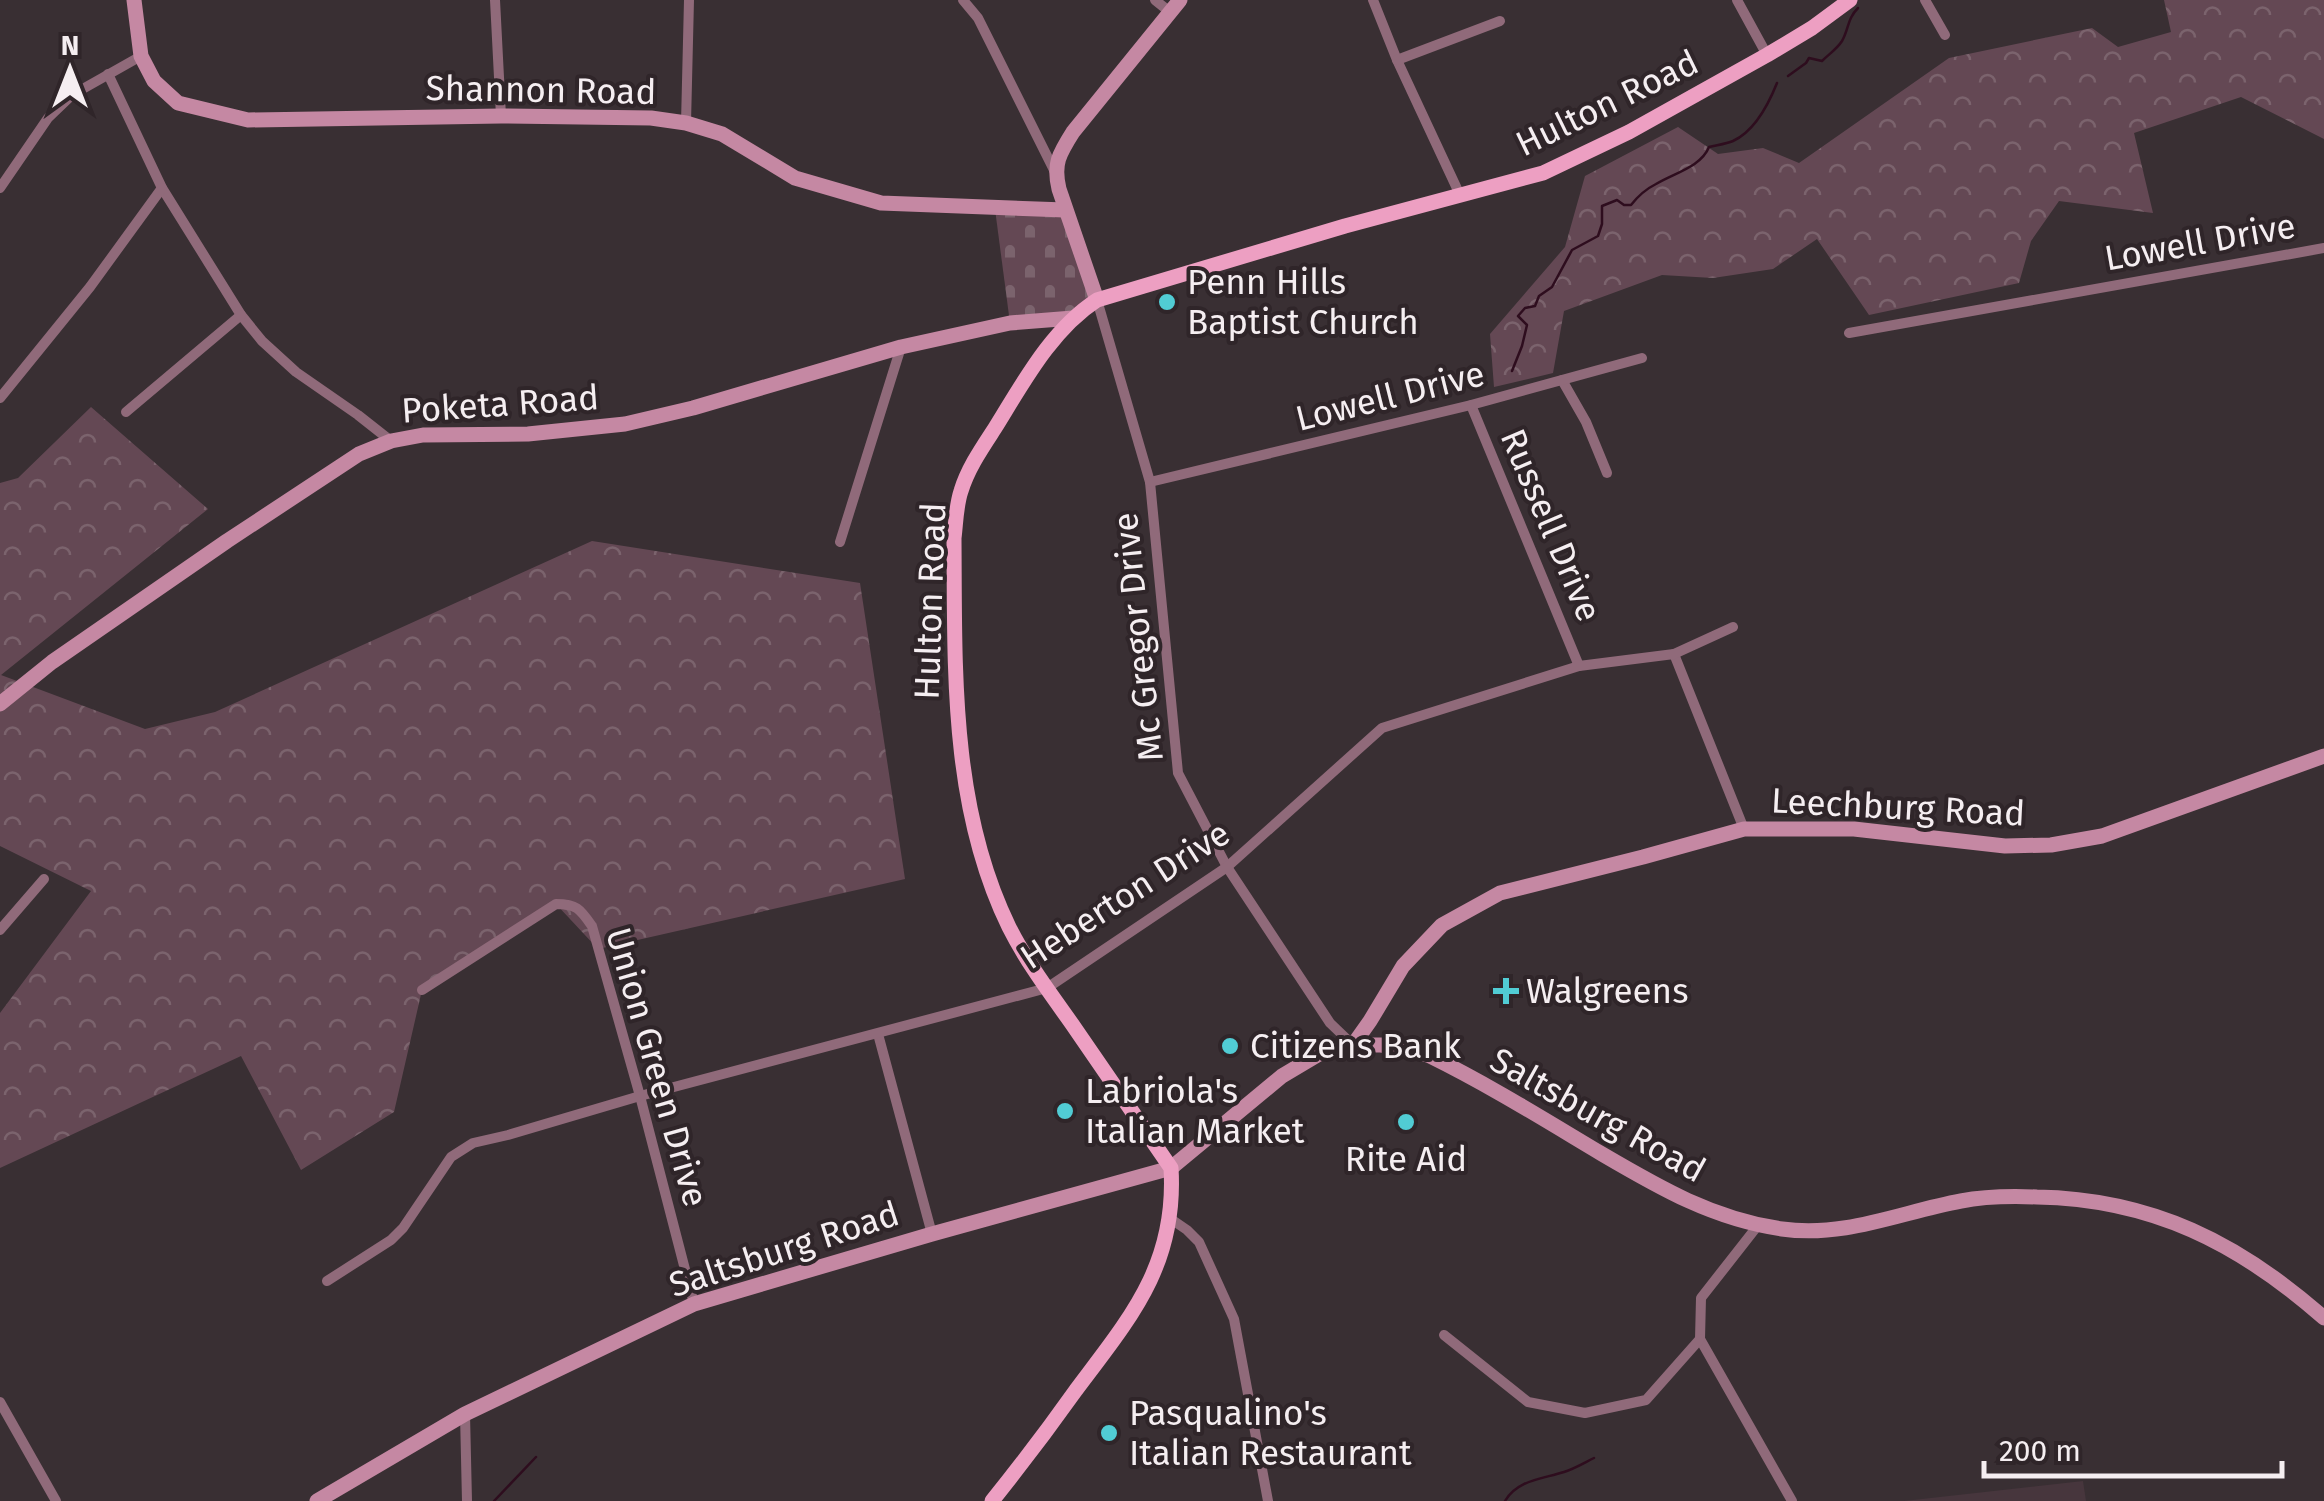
<svg xmlns="http://www.w3.org/2000/svg" width="2324" height="1501" viewBox="0 0 2324 1501" font-family="'Fira Sans',sans-serif">
	<style>
		.built { fill: #47363d }
		.forest { fill: url(#forest-crowns) }
		.cemetery { fill: url(#cemetery-stones) }
		.lines { fill: none; stroke-linecap: round; stroke-linejoin: round }
		.stream { stroke: #2e0d1e; stroke-width: 2.5 }
		.street { stroke: #906a7a; stroke-width: 10 }
		.secondary { stroke: #c588a3; stroke-width: 15 }
		.primary { stroke: #ed9fc2; stroke-width: 15 }
		.poi-dot { fill: #51ccd4; stroke: #2f2529; stroke-width: 4 }
		.labels { text-anchor: middle; stroke-width: 8; stroke-linejoin: round; paint-order: stroke }
		.street-label { font-size: 35px; fill: #f5eef1; stroke: #2f2529 }
		.poi-label { font-size: 35px; fill: #f5eef1; stroke: #2f2529; text-anchor: start }
	</style>
	<defs>
		<pattern id="forest-crowns" width="20" height="18" patternUnits="userSpaceOnUse" patternTransform="scale(2.5)"><rect width="20" height="18" fill="#644854"/><path d="M2 6a3 3 0 1 1 6 0M12 15a3 3 0 1 1 6 0" fill="none" stroke="#7b636d"/></pattern>
		<pattern id="cemetery-stones" width="16" height="16" patternUnits="userSpaceOnUse" patternTransform="scale(2.5)"><rect width="16" height="16" fill="#644854"/><path d="M2 7V4a2 2 0 0 1 4 0v3zM10 15v-3a2 2 0 0 1 4 0v3z" fill="#7b636d"/></pattern>
	</defs>
	<rect width="100%" height="100%" fill="#392f33"/>
	<polygon class="built" points="2083,1481 2086,1501 1904,1501"/>
	<g class="forest">
		<polygon points="2164,0 2324,0 2324,139 2241,97 2134,133 2153,213 2059,201 2031,241 2019,283 1869,315 1817,239 1773,269 1713,278 1662,275 1564,311 1553,373 1494,387 1490,334 1565,247 1585,176 1678,127 1718,154 1763,148 1799,163 1949,58 2092,28 2118,47 2171,32"/>
		<polygon points="91,407 208,509 1,675 145,729 215,712 592,541 860,583 905,879 598,949 556,904 422,990 394,1112 301,1170 241,1056 0,1168 0,1013 91,891 0,846 0,483 18,478"/>
	</g>
	<polygon class="cemetery" points="995,209 1065,210 1097,300 1073,318 1010,323"/>
	<g class="lines">
		<g class="stream">
			<path d="M1788,76L1806,63L1809,58L1822,61C1829,54 1837,49 1842,41C1849,29 1847,19 1858,8"/>
			<path d="M1512,371L1522,346L1527,325L1518,316L1525,308L1535,306L1539,296L1552,287L1572,250L1598,236L1602,224V206L1617,200L1624,205H1631C1638,196 1646,189 1656,184C1674,173 1701,167 1709,147C1717,145 1726,144 1733,141C1755,131 1769,103 1777,83"/>
			<polyline points="494,1501 536,1457"/>
			<path d="M1505,1501C1517,1480 1542,1479 1564,1472C1574,1469 1584,1463 1594,1458"/>
		</g>
		<g class="street">
			<polyline points="495,0 501,116"/>
			<polyline points="963,0 978,18 1055,172"/>
			<polyline points="1155,0 1170,12"/>
			<polyline points="1373,0 1397,60 1460,195"/>
			<polyline points="1737,0 1767,55"/>
			<polyline points="1925,0 1945,35"/>
			<polyline points="1397,60 1500,21"/>
			<polyline points="108,74 162,188 241,315 262,341 296,372 358,415 391,441"/>
			<polyline points="686,123 689,0"/>
			<polyline points="0,188 48,118 72,95 141,56"/>
			<polyline points="1097,300 1150,482 1178,773 1227,867 1330,1023 1353,1045"/>
			<polyline points="1849,333 2324,248"/>
			<polyline points="1562,380 1586,422 1607,473"/>
			<polyline points="0,398 90,287 162,188"/>
			<polyline points="1471,405 1579,666"/>
			<polyline points="126,412 241,315"/>
			<polyline points="1150,482 1471,405 1642,358"/>
			<polyline points="840,542 901,347"/>
			<polyline points="1674,654 1744,829"/>
			<polyline points="0,930 44,879"/>
			<path d="M422,990L556,904C577,904 580,909 592,926L640,1096L694,1304"/>
			<polyline points="878,1034 932,1234"/>
			<polyline points="1171,1219 1187,1230 1199,1242 1234,1319 1268,1501"/>
			<polyline points="1759,1224 1701,1298 1700,1339 1792,1501"/>
			<polyline points="327,1281 391,1240 403,1228 451,1157 473,1143 508,1135 640,1096 1047,988 1227,867 1382,728 1579,666 1674,654 1733,627"/>
			<polyline points="1444,1335 1528,1402 1585,1413 1646,1400 1700,1339"/>
			<polyline points="0,1402 56,1501"/>
			<polyline points="465,1414 467,1501"/>
		</g>
		<g class="secondary">
			<polyline points="134,0 141,56 154,81 178,103 248,120 501,116 651,118 686,123 722,134 795,178 881,203 1065,210"/>
			<path d="M1097,300L1059,189C1053,164 1059,154 1073,132L1180,0"/>
			<polyline points="0,704 52,662 227,541 359,454 391,441 423,435 528,434 625,424 693,408 901,347 1010,323 1073,318"/>
			<polyline points="1353,1045 1370,1021 1403,966 1442,925 1500,893 1643,857 1744,829 1854,829 2005,846 2051,845 2102,836 2324,756"/>
			<path d="M317,1501L465,1414L694,1304L932,1234L1171,1168L1282,1076L1319,1054L1353,1045H1381L1413,1050L1430,1056C1489,1085 1545,1120 1602,1154C1660,1188 1713,1219 1782,1229C1845,1238 1901,1212 1961,1201C1986,1196 2012,1196 2037,1197C2152,1199 2239,1243 2324,1318"/>
		</g>
		<path class="primary" d="M992,1501C1021,1465 1049,1428 1076,1390C1130,1318 1177,1265 1171,1168C1138,1120 1105,1072 1072,1024C1050,993 1026,961 1009,927C950,806 955,669 954,538C956,522 956,506 961,491C968,468 982,448 995,428C1023,383 1051,330 1097,300L1345,226L1543,173L1629,132L1767,55L1812,28L1850,0"/>
	</g>
	<g class="poi-dot">
		<circle cx="1167" cy="302" r="10"/>
		<path d="M1501 976h10v10h10v10h-10v10h-10v-10h-10v-10h10z"/>
		<circle cx="1230" cy="1046" r="10"/>
		<circle cx="1065" cy="1111" r="10"/>
		<circle cx="1406" cy="1122" r="10"/>
		<circle cx="1109" cy="1433" r="10"/>
	</g>
	<g class="labels">
		<g class="street-label">
			<text transform="translate(541 90) rotate(1)" y="12">Shannon Road</text>
			<text transform="translate(1607 103) rotate(-26)" y="12">Hulton Road</text>
			<text transform="translate(2200 242) rotate(-10)" y="12">Lowell Drive</text>
			<text transform="translate(1390 396) rotate(-14)" y="12">Lowell Drive</text>
			<text transform="translate(500 404) rotate(-4)" y="12">Poketa Road</text>
			<text transform="translate(1551 525) rotate(67)" y="12">Russell Drive</text>
			<text transform="translate(930 601) rotate(-88)" y="12">Hulton Road</text>
			<text transform="translate(1138 637) rotate(-96)" y="12">Mc Gregor Drive</text>
			<text transform="translate(1898 807) rotate(3)" y="12">Leechburg Road</text>
			<text transform="translate(1125 895) rotate(-33)" y="12">Heberton Drive</text>
			<text transform="translate(657 1067) rotate(74)" y="12">Union Green Drive</text>
			<text transform="translate(1598 1115) rotate(29)" y="12">Saltsburg Road</text>
			<text transform="translate(784 1249) rotate(-18)" y="12">Saltsburg Road</text>
		</g>
		<g class="poi-label">
			<text x="1187" y="294">Penn Hills<tspan x="1187" dy="40">Baptist Church</tspan></text>
			<text x="1526" y="1003">Walgreens</text>
			<text x="1250" y="1058">Citizens Bank</text>
			<text x="1085" y="1103">Labriola's<tspan x="1085" dy="40">Italian Market</tspan></text>
			<text x="1406" y="1171" text-anchor="middle">Rite Aid</text>
			<text x="1129" y="1425">Pasqualino's<tspan x="1129" dy="40">Italian Restaurant</tspan></text>
		</g>
	</g>
	<g transform="translate(70 70)" stroke="#2f2529" stroke-width="8" paint-order="stroke">
	<path d="M0-8L18 38L0 25L-18 38Z" fill="#f5eef1"/>
	<text y="-15" font-size="28" font-weight="bold" text-anchor="middle" fill="#f5eef1">N</text>
	</g>
	<path d="M1984 1461v15h298v-15" fill="none" stroke="#f5eef1" stroke-width="5"/>
	<text x="1999" y="1461" font-size="30" fill="#f5eef1" stroke="#2f2529" stroke-width="8" paint-order="stroke">200 m</text>
</svg>
